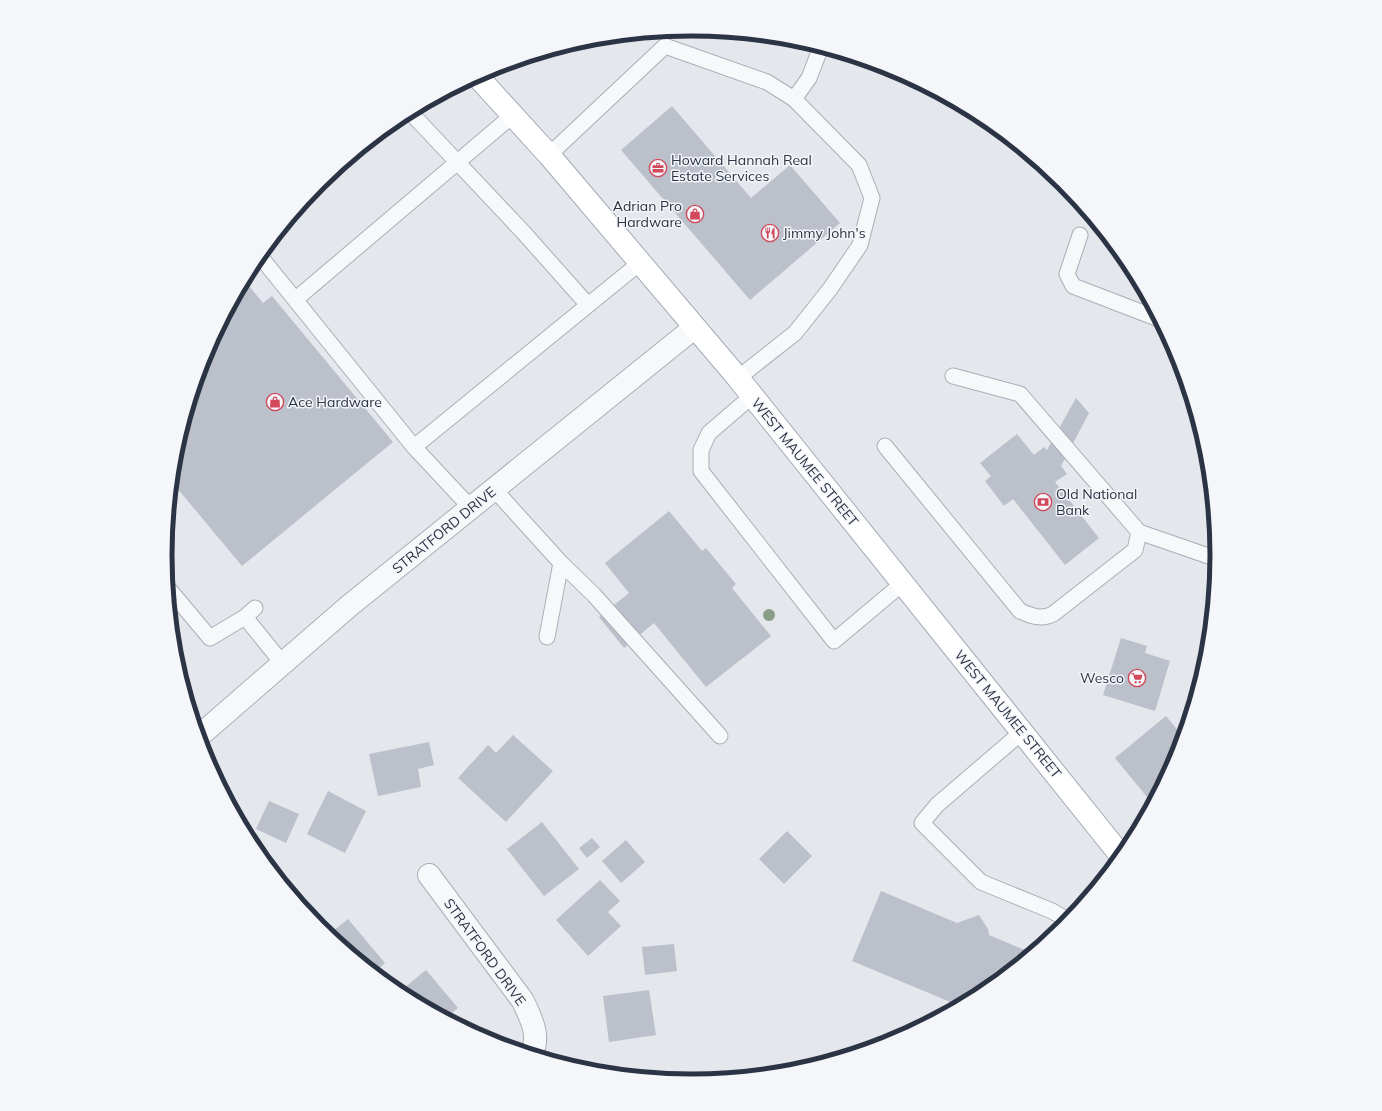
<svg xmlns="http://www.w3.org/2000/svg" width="1382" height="1111" viewBox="0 0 1382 1111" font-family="Mulish,sans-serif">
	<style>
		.building { fill: #bbc0ca }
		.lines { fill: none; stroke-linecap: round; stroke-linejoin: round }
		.lane-casing { stroke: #a9aeb7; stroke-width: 17 }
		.street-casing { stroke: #a9aeb7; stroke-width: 24 }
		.primary-casing { stroke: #a3abb8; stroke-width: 24 }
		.lane { stroke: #f7f8fa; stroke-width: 15 }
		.street { stroke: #f7f8fa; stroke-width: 22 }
		.primary { stroke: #fff; stroke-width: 22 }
		.tree { fill: #899d89 }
		.labels { text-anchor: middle; stroke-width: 3; stroke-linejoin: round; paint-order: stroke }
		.poi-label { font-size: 14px; fill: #2b3445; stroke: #f4f6f9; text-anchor: start }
		.street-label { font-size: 14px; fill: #2b3445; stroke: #f4f6f9 }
		.rim { fill: none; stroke: #2b3445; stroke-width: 5 }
	</style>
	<rect width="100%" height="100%" fill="#e4e7ec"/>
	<g class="building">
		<polygon points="672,106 751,198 790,165 840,223 750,300 621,150"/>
		<polygon points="244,280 263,303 272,296 393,442 242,566 172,482 175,453 205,354"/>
		<polygon points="1076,398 1089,413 1061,466 1067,474 1055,482 1099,538 1065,565 1013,499 1004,506 985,481 991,476 980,463 1017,434 1034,455 1044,447 1047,450"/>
		<polygon points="669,511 702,551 706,548 736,584 732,588 771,636 706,687 654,623 624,648 599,617 629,593 605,563"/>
		<polygon points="1121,638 1147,646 1145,653 1170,661 1155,711 1103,695"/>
		<polygon points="1166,716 1183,737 1177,757 1163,784 1147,797 1115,758"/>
		<polygon points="513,735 553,771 506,822 458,778 488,745 496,753"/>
		<polygon points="429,742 434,765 418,769 421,787 378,796 369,754"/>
		<polygon points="328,791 366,811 345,853 307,834"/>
		<polygon points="269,801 299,814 286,843 256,829"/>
		<polygon points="542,822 579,869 544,896 507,849"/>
		<polygon points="787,831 812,856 784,884 759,859"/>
		<polygon points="592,838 600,847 587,858 579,848"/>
		<polygon points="626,840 645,862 621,883 602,861"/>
		<polygon points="600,880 620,901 608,912 621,926 588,956 556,920"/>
		<polygon points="881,891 957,923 979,915 988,929 989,935 1032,953 983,993 960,1006 852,961"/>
		<polygon points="348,919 385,963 374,973 328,935"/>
		<polygon points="674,944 677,971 645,975 642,947"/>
		<polygon points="426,970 458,1008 445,1018 411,1000 413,998 404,988"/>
		<polygon points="649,990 656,1035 609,1042 603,996"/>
	</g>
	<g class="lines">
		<defs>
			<g id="lane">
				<polyline points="410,112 524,233 588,305"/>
				<polyline points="549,155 665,46 767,82 794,99"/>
				<polyline points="1080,235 1067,274 1073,286 1159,319"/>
				<polyline points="259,255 414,447 641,262"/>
				<polyline points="296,299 513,115"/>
				<polyline points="738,378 795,333 830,289 860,245 872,198 859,165 794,99 809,78 821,47"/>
				<polyline points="752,396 709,433 701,450 701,471 834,641 903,583"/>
				<path d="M885,446L1020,611C1032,616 1041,620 1053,614L1135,550L1139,532L1020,394L953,376"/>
				<polyline points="414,447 471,508"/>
				<polyline points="494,489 561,563 547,637"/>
				<polyline points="1139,532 1217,559"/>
				<polyline points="561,563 594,595 720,736"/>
				<polyline points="168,588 210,638 245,617"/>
				<polyline points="255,608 245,617 283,664"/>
				<polyline points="1022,732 937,805 922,823 981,882 1052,911 1069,921"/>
			</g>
			<g id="street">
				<polyline points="198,737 349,606 694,328"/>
				<path d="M429,875L523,1001C531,1019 541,1036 531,1055"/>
			</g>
			<polyline id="primary" points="477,76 549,155 738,378 1122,857"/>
		</defs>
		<use href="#lane" class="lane-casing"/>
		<use href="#street" class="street-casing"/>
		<use href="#primary" class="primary-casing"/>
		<use href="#lane" class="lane"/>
		<use href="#street" class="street"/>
		<use href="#primary" class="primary"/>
	</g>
	<circle class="tree" cx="769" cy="615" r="6"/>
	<defs>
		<symbol id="office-ring" viewBox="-11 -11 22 22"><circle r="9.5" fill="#f4f6f9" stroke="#d1495b" stroke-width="1.5"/><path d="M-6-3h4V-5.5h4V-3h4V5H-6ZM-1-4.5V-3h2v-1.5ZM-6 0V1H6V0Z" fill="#d1495b"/></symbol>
		<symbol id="shop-ring" viewBox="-11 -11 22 22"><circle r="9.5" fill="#f4f6f9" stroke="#d1495b" stroke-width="1.5"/><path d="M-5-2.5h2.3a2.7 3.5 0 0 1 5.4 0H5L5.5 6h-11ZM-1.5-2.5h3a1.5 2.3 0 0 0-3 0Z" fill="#d1495b"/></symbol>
		<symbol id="restaurant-ring" viewBox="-11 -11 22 22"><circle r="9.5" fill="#f4f6f9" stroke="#d1495b" stroke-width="1.5"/><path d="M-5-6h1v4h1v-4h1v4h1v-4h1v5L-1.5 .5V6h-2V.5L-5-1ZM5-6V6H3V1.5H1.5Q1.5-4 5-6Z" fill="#d1495b"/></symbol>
		<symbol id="bank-ring" viewBox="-11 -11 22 22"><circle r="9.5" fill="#f4f6f9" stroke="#d1495b" stroke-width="1.5"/><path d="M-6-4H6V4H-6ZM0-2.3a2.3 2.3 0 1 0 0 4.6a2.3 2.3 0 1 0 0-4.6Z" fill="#d1495b"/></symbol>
		<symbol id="supermarket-ring" viewBox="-11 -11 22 22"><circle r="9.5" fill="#f4f6f9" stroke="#d1495b" stroke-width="1.5"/><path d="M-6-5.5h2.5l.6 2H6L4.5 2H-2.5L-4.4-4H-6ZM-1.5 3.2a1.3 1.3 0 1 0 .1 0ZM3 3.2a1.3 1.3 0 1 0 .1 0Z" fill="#d1495b"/></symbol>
	</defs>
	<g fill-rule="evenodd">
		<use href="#office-ring" x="648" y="158" width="20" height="20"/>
		<use href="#shop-ring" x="685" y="204" width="20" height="20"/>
		<use href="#restaurant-ring" x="760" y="223" width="20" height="20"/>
		<use href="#shop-ring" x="265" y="392" width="20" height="20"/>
		<use href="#bank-ring" x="1033" y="492" width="20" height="20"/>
		<use href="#supermarket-ring" x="1127" y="668" width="20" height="20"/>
	</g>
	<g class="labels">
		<g class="poi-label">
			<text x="671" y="165">Howard Hannah Real<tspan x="671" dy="16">Estate Services</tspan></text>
			<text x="682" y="211" text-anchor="end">Adrian Pro<tspan x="682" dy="16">Hardware</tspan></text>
			<text x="783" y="238">Jimmy John's</text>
			<text x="288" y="407">Ace Hardware</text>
			<text x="1056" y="499">Old National<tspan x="1056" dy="16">Bank</tspan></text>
			<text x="1124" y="683" text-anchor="end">Wesco</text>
		</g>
		<g class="street-label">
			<text transform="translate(805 462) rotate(51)" y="5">WEST MAUMEE STREET</text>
			<text transform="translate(444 530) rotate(-39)" y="5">STRATFORD DRIVE</text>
			<text transform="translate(1008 714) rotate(51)" y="5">WEST MAUMEE STREET</text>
			<text transform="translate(485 952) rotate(54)" y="5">STRATFORD DRIVE</text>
		</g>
	</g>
	<path d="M0 0H1382V1111H0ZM172 555a519 519 0 1 1 1038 0a519 519 0 1 1-1038 0Z" fill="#f4f6f9" fill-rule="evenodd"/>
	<path class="rim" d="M172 555a519 519 0 1 1 1038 0a519 519 0 1 1-1038 0Z"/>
</svg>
